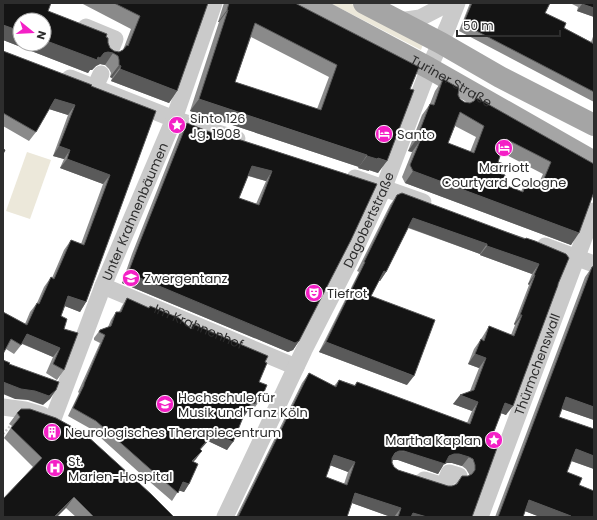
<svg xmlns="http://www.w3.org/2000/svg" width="597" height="520" viewBox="0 0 597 520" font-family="Poppins,sans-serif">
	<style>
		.green { fill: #ece8da }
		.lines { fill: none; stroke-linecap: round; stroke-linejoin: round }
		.path { stroke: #cacaca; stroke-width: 2.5; stroke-dasharray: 2 2; stroke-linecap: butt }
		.minor { stroke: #cacaca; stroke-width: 17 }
		.major { stroke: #a5a5a5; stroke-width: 22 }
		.wall { fill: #8a8a8a; fill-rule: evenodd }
		.shaded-wall { fill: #5a5a5a }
		.building { fill: #141414; stroke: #5a5a5a; fill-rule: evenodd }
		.labels { text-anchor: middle; stroke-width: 4; stroke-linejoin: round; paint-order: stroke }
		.street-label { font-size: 13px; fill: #2d2d2d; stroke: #fff }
		.poi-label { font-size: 13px; fill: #2d2d2d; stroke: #fff; text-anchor: start }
	</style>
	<rect width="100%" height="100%" fill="#fff"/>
	<g class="green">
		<polygon points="330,3 350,3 424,41 421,50"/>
		<polygon points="27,152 51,160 30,219 6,211"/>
	</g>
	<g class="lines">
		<polyline class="path" points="3,434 11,425"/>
		<g class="minor">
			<polyline points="399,21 420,18 449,3"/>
			<polyline points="86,27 115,39 109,54"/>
			<polyline points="70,78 174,119 237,139"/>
			<polyline points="95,87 101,74"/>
			<polyline points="355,178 423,202"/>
			<polyline points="545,246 594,264"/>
			<path id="s1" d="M103,286L296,367"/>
			<polyline points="3,407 25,410 42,415"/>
			<path id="s2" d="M53,419L103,286L174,119L214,3"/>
			<polyline points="424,480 444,486 449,473 459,476"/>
			<path id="s3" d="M225,517L304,350L349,262L384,187L429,68L448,26L457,3"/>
			<path id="s4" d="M480,517L594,211"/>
		</g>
		<g class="major">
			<path id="s5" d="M307,3L429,68L594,162"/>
			<polyline points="364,3 441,43 500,77 594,125"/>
		</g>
	</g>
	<g class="wall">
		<polygon points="3,3 48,11 106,37 110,48 114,51 119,52 123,50 131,29 81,3 208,3 177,91 169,103 111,81 112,78 110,77 111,73 109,69 105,65 100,64 96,66 92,70 90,70 88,73 3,40"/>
		<path d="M224,3H295L410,89L378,173L369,170V171L358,168L359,167L190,111L219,22H218L223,6ZM251,37L329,77L317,109L235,82Z"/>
		<polygon points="470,3 550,3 545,13 564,28 591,42 594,34 594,102 459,31"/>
		<polygon points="570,3 594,3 594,17 577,11 578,7"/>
		<polygon points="3,51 91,86 156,111 86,302 80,312 65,306 61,316 64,329 64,370 57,380 46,373 53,357 22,344 14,354 6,349 3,312 25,324 30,312 37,303 44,287 51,277 52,278 64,250 71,240 81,244 103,184 60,168 64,159 53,156 68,115 49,109 36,132 29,141 3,126"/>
		<path d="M443,79L458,95L460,99L464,102L594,164L571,245L405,183L402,177L412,152L408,151L422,115L430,104L435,91ZM455,126L476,137L470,152L448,143ZM501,152L543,174L537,187L526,183L521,191L502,184L501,174L498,162Z"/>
		<path d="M187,123L214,134L216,132L377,184L299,341L293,350L288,352L122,283L132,254L180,132ZM248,176L266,181L256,204L239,198Z"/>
		<path d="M397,195L525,238L558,284L506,415L501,413L493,434L472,517H391L352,503L347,517H236L302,383L309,373L334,386L339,380L355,385L357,382L467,423L472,411L453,404L470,391L479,368L468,364L474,349L481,339L483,336L489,326L511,335L515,325L514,324L529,285L528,284L532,274L480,255V254L408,228L386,272L380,281H379L371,296L407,385L319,352L359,272L357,271L390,205ZM393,460H398L438,474L444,464L447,463H452L462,466L466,469L469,474V476H462L455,485L452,486H448L398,470L394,467L392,463ZM330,465L348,472L344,484L326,477Z"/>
		<polygon points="594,266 594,420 562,409 559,417 594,429 594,469 571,461 567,472 579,485 594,517 540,517 525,511 523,517 495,517 585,277 592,267"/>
		<polygon points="127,298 191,329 193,324 265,362 259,382 261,399 255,407 253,406 249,412 248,411 243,418 242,418 227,450 208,441 200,449 196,459 193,462 189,484 184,492 179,490 172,501 143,476 91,429 68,416 79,393 78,392 100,343 94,340 94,338 100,330 108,327 111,320 116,312 119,312 122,306"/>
		<polygon points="17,413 174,517 76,517 66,508 33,467 4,438 12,426 9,424"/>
	</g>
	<g class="shaded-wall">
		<polygon points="582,4 594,8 594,17 577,11"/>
		<polygon points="227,10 228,10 219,22 218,22"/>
		<polygon points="3,25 20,31 20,44 44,44 44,40 98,57 104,53 108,52 113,53 105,65 100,64 96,66 92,70 90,70 88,73 3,40"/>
		<polygon points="119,65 121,66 112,78 110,77"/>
		<polygon points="120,69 177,91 169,103 111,81"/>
		<polygon points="55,99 75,105 68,115 49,109"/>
		<polygon points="199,99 367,155 359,167 190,111"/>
		<polygon points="416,140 420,141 412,152 408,151"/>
		<polygon points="59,146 70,150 64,159 53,156"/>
		<polygon points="367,156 378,158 387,161 378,173 369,170 369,171 358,168"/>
		<polygon points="67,159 110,175 103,184 60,168"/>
		<polygon points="252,166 272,171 266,181 246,175"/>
		<polygon points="413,171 579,233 571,245 405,183"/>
		<polygon points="413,218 487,244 480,254 407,227"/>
		<polygon points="487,246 539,264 532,274 480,255"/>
		<polygon points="384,271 386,272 380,281 378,280"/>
		<polygon points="128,273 299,341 293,350 288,352 122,283"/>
		<polygon points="534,275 535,275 529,285 528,284"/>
		<polygon points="68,296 86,302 80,312 62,305"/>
		<polygon points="520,315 522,315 515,325 514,324"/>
		<polygon points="27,334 60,348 53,357 21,343"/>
		<polygon points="326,342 414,376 407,385 319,352"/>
		<polygon points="475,354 486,358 479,368 468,364"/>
		<polygon points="3,382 56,390 50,399 43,405 28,400 15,399 3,394"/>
		<polygon points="460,395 478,402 472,411 453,404"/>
		<polygon points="566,397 594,407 594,420 559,408"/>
		<polygon points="505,403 513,406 506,415 498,412"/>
		<polygon points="246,410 248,410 243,418 240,418"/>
		<polygon points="213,433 233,442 227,450 208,441 194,457 200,449"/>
		<polygon points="576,449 594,456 594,469 569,460"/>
		<polygon points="202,451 196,459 186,469 192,461"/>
		<polygon points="399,451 449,456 454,454 459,454 469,457 462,466 452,463 447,463 444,464 438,474 398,460 393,460 389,462 395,453"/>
		<polygon points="334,455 355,462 348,472 327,464"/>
		<polygon points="183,482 189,484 184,492 177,490"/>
		<polygon points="355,493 401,508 394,517 391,517 349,502"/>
		<polygon points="74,497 66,508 57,517 54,517"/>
		<polygon points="529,500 571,516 570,517 540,517 522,510"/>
		<polygon points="413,513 427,517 410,517"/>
	</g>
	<g class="building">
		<polygon points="3,3 51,3 48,11 107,34 106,37 108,38 108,43 110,48 114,51 119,52 123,50 127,45 128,46 140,16 114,3 208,3 177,91 120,69 121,66 119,65 119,60 118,56 113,53 108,52 104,53 100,58 98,57 97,60 44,40 44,20 20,20 20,31 3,25"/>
		<path d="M229,3H295L419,67L410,89L414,90L387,161L378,158L377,159L367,156V155L199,99L228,10H227ZM255,23L337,65L321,110L235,82Z"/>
		<polygon points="472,3 550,3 545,13 566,23 564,28 594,44 594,42 594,92 463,24"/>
		<polygon points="582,3 594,3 594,8 582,4"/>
		<polygon points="3,51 92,85 91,86 156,111 86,302 68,296 61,316 67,319 64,329 78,333 64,370 53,364 60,348 27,334 21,345 11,339 3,354 3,312 27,325 37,303 39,304 51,277 54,279 71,240 84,245 110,175 67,159 70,150 59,146 75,105 55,99 36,132 3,113"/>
		<path d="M443,79L459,88L458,95L460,99L464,102L470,103L474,101L477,98L594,164V192L579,233L413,171L410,165L420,141L416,140L430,104L434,105ZM460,112L484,126L474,153L448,143ZM506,139L551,162L540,188L526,183L523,192L502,184L505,175L501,174L504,164L498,162Z"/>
		<path d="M187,123L215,134L216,132L377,184L351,240L299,341L295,343L128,273L139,244ZM252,166L272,171L259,205L239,198Z"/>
		<polygon points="3,149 5,150 3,154"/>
		<path d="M402,193L525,239L526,238L535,241L566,254L569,258L558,284V285L513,406L505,403L493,434L501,437L472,517H427L413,513L411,517H398L401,508L355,493L347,517H238L309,373L336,387L339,380L355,386L357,382L470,424L478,402L460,395L474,390L486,358L475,354L481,339L484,341L489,326L514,336L522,315H520L535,275H534L539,264L487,246V244L413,218L386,272L384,271L371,296L435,320L414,376L326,342L365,262H364L397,195ZM399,451H404L445,464L449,456L454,454H459L469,457L473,459L475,465V470L472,474L468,476H462L457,484L452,486H448L398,470L394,467L392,463V458L395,453ZM334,455L355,462L347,485L326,477Z"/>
		<polygon points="594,266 594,407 566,397 559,417 594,429 594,456 576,449 567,472 582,478 579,485 594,491 594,517 571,517 571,516 529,500 523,517 498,517 592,267"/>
		<polygon points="127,298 149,308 150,306 179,318 191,329 193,324 268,356 265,362 267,363 259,382 267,385 261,399 258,398 255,404 251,403 248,410 246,410 233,442 213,433 200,449 202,451 192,461 198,464 189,484 183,482 178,493 149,468 96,421 73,408 84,385 84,384 105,335 99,332 100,330 111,326 116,312 121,312"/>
		<polygon points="3,360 10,363 9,364 59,382 56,390 49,396 35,391 21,389 3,382"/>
		<polygon points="21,409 30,409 56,418 85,434 151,494 174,517 94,517 74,497 54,517 3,517 3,499 42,458 11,428 20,417 17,413"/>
	</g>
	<defs>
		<symbol id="sight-disc" viewBox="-11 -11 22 22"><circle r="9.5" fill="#f420c6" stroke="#fff"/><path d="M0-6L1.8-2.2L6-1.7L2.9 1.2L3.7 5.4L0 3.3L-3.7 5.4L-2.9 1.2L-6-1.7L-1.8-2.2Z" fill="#fff"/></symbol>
		<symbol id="hotel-disc" viewBox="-11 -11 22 22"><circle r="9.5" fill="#f420c6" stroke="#fff"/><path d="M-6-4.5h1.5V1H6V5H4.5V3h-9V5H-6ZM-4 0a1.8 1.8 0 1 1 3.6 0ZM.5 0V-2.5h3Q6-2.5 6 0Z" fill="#fff"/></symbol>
		<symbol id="school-disc" viewBox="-11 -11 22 22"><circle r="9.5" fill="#f420c6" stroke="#fff"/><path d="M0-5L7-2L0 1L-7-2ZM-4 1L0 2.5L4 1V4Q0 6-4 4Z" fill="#fff"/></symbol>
		<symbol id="theatre-disc" viewBox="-11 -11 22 22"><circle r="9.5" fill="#f420c6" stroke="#fff"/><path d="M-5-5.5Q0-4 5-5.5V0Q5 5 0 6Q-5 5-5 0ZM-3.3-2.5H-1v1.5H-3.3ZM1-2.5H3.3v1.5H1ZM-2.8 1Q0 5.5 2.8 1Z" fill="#fff"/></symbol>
		<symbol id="university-disc" viewBox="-11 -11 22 22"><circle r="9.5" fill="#f420c6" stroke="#fff"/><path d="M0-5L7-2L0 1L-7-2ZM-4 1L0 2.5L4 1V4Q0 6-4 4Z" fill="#fff"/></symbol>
		<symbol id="building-disc" viewBox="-11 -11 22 22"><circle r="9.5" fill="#f420c6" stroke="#fff"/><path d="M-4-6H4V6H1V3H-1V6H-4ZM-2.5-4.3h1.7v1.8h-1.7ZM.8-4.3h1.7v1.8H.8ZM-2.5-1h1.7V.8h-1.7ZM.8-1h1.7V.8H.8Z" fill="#fff"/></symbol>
		<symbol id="hospital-disc" viewBox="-11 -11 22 22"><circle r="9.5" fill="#f420c6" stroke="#fff"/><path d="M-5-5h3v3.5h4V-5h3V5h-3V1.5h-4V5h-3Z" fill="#fff"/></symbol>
	</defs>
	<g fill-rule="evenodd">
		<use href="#sight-disc" x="167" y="115" width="20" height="20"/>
		<use href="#hotel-disc" x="374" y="124" width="20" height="20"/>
		<use href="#hotel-disc" x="494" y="138" width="20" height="20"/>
		<use href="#school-disc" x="121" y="268" width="20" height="20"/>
		<use href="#theatre-disc" x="304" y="283" width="20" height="20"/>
		<use href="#university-disc" x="155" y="394" width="20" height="20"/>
		<use href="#building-disc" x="42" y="422" width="20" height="20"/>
		<use href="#sight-disc" x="484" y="430" width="20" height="20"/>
		<use href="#hospital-disc" x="45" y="458" width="20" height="20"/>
	</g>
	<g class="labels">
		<g class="street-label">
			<text dy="5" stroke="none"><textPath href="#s5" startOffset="164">Turiner Straße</textPath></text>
			<text dy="5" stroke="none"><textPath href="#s2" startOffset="223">Unter Krahnenbäumen</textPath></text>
			<text dy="5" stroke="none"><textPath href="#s3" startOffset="330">Dagobertstraße</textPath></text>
			<text dy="5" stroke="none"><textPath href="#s1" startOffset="104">Im Krahnenhof</textPath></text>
			<text dy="5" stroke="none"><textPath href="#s4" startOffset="163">Thürmchenswall</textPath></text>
		</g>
		<g class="poi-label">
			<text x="190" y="123">Sinto 126<tspan x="190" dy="15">Jg. 1908</tspan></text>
			<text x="397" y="139">Santo</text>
			<text x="504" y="172" text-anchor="middle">Marriott<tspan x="504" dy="15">Courtyard Cologne</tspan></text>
			<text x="144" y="283">Zwergentanz</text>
			<text x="327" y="298">Tiefrot</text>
			<text x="178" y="402">Hochschule für<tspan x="178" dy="15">Musik und Tanz Köln</tspan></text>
			<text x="65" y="437">Neurologisches Therapiecentrum</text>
			<text x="481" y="445" text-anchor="end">Martha Kaplan</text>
			<text x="68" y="466">St.<tspan x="68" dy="15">Marien-Hospital</tspan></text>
		</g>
	</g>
	<rect width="597" height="520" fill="none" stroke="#2d2d2d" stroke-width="8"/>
	<g transform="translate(32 32) rotate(108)"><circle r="19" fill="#ffffff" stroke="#ababab"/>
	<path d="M0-3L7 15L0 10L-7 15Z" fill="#f420c6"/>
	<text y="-6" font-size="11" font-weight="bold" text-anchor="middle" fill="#2d2d2d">N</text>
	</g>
	<path d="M457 30v6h103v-6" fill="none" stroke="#2d2d2d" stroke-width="2"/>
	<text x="463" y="30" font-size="12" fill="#2d2d2d" stroke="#ffffff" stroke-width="3" paint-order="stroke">50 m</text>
</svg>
